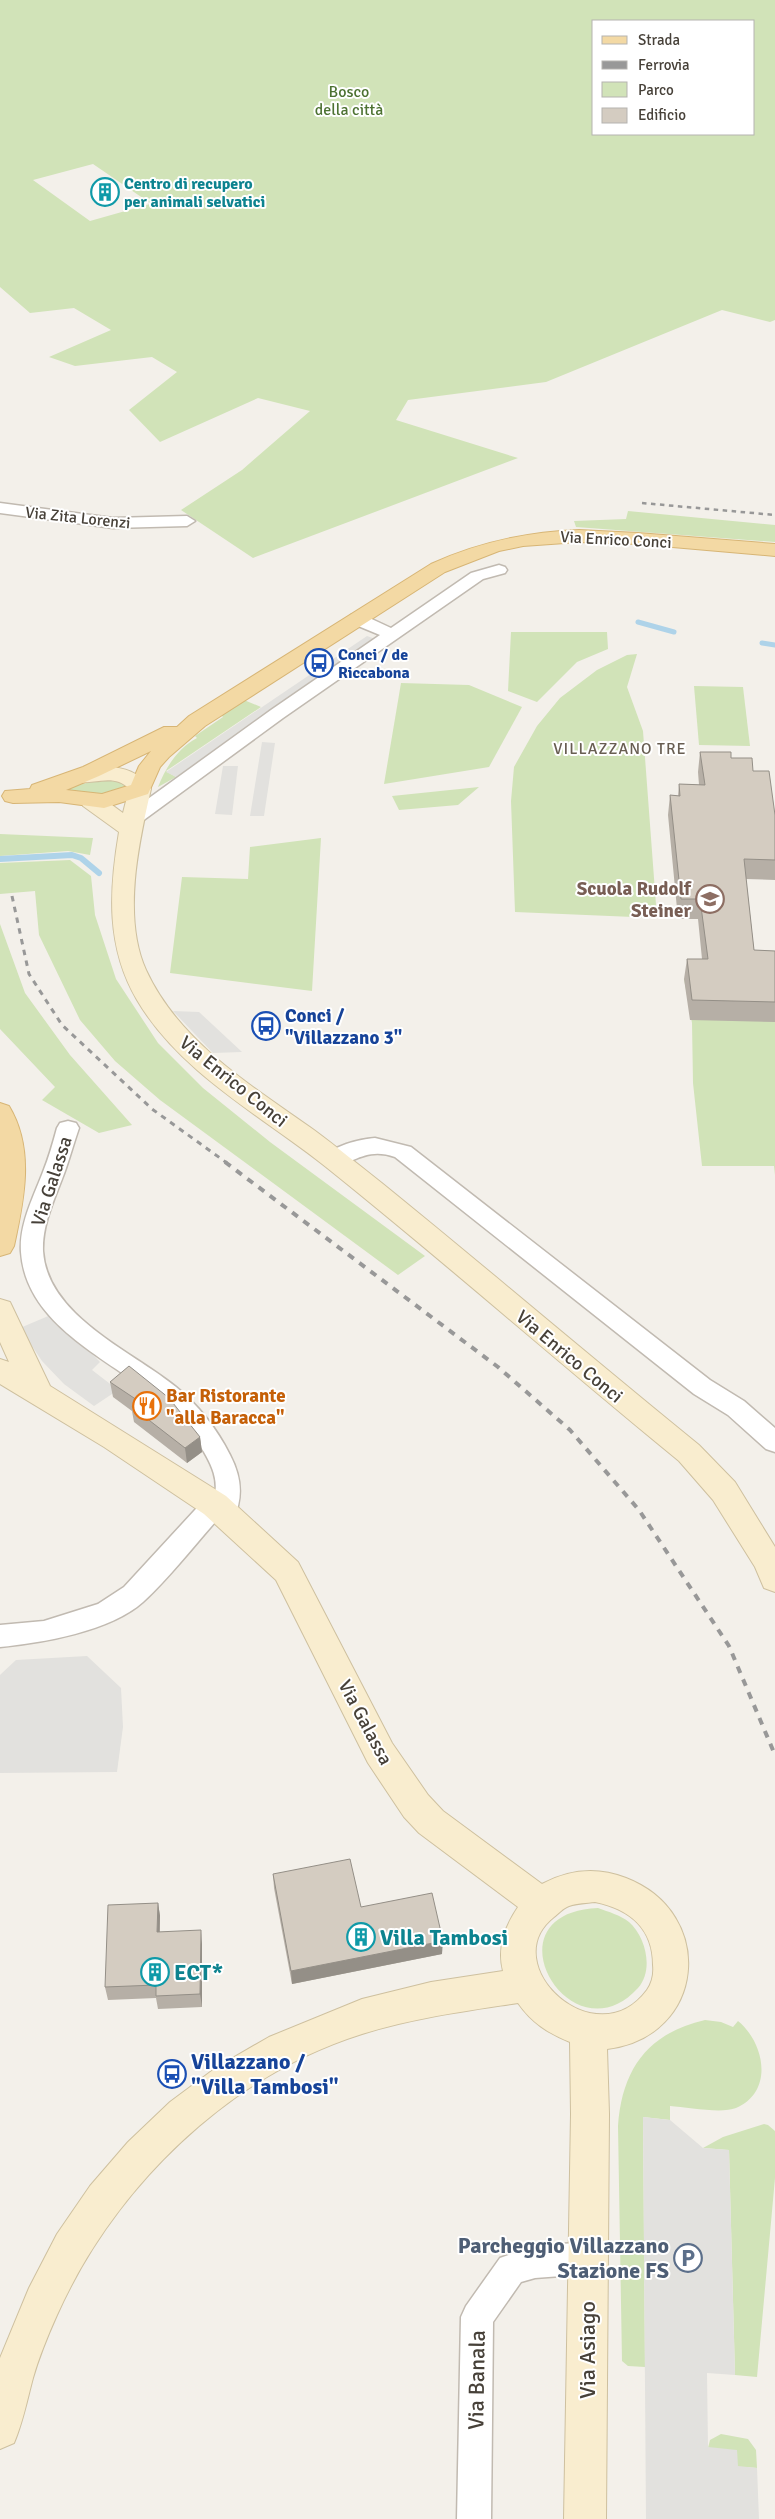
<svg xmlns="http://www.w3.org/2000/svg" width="775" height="2519" viewBox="0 0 775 2519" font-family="Signika,sans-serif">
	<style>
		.green { fill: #d1e3b8; fill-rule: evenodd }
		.parking { fill: #e2e1de }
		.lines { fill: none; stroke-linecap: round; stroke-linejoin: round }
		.stream-far1 { stroke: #aed3e9; stroke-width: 5 }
		.stream { stroke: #aed3e9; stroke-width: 6 }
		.street-casing { stroke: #c1bab1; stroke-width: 3 }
		.secondary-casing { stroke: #cec09f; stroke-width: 2 }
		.primary-casing { stroke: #d7b575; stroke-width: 2 }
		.street { fill: #fff; fill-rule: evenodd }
		.secondary { fill: #f9edcf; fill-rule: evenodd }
		.primary { fill: #f3d9a4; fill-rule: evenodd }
		.rail-far2 { stroke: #989898; stroke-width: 2.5; stroke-dasharray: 4.5 4.5; stroke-linecap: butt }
		.rail-far1 { stroke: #989898; stroke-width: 3; stroke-dasharray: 5.5 5.5; stroke-linecap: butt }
		.rail { stroke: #989898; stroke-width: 4; stroke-dasharray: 7 7; stroke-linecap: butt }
		.wall { fill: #b6afa6 }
		.shaded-wall { fill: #948f87 }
		.building { fill: #d4ccc1; stroke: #948f87 }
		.labels { text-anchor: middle; stroke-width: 4; stroke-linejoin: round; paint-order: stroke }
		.far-park-label { font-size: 16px; fill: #4d7232; stroke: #fff }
		.far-culture-label { font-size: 16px; font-weight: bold; fill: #0d838f; stroke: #fff; text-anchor: start }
		.far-street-label { font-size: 16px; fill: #474139; stroke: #fff }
		.far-transit-label { font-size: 16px; font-weight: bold; fill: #164399; stroke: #fff; text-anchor: start }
		.far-neighbourhood-label { font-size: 16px; letter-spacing: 1px; fill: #685e52; stroke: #fff }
		.education-label { font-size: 19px; font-weight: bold; fill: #785e54; stroke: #fff; text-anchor: end }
		.transit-label { font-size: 19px; font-weight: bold; fill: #164399; stroke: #fff; text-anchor: start }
		.street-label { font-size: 19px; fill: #474139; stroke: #fff }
		.food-label { font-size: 19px; font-weight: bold; fill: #c56008; stroke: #fff; text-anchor: start }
		.near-culture-label { font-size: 22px; font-weight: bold; fill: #0d838f; stroke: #fff; text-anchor: start }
		.near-transit-label { font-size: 22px; font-weight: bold; fill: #164399; stroke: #fff; text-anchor: start }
		.near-service-label { font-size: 22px; font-weight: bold; fill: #4e5e75; stroke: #fff; text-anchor: end }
		.near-street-label { font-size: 22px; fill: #474139; stroke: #fff }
	</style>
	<rect width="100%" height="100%" fill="#f3f0ea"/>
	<g class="green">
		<path d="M0,0H775V320L770,322L722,310L546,382L408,400L396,420L518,458L253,558L181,510L242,470L310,411L258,398L160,442L129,410L177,372L152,357L75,366L49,357L111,330L74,308L30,313L0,287ZM594,21H754V134H594ZM93,164L150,203V204L90,221L33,180Z"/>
		<polygon points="628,511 775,525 775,542 576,527 574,521 626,519"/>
		<polygon points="511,632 607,632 608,649 577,662 537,702 508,691"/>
		<polygon points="637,654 627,687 643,731 657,918 515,912 511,801 514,767 537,726 560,698 597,670 627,655"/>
		<polygon points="401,683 469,685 522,707 489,767 384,784"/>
		<polygon points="694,686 743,687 750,746 699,745"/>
		<path d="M244,700L261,707L166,771L176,777L158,787C166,767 177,749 197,738L195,736L223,717L221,715Z"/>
		<path d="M107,779L126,783L125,787C107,797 80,798 62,788Z"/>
		<polygon points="479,787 458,805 399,810 392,796"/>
		<polygon points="0,834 93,838 90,855 68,851 0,856"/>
		<polygon points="321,838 312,991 170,973 182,877 248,879 250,847"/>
		<polygon points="70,860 91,876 95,915 116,979 158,1043 203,1088 270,1142 425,1256 398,1275 160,1100 115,1061 80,1020 39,935 35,891 0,894 0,863"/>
		<polygon points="0,924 25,993 70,1055 132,1125 99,1133 42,1100 55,1087 0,1029"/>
		<polygon points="775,971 775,1175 774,1166 702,1166 693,1083 692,1023 684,979"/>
		<path d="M598,1908C609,1912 620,1915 629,1922C646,1937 654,1970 638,1988C571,2062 483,1913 598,1908Z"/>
		<path d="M705,2020L721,2022L733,2027L738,2021C764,2042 775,2091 736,2108C721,2114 687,2107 670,2106V2120L643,2117L645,2367L628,2366L622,2361L618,2126C622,2069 648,2033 705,2020Z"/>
		<polygon points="764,2124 768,2125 775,2131 775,2178 757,2377 735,2375 729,2150 703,2148 723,2137"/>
		<polygon points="721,2434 748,2439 756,2450 757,2468 745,2467 747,2519 708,2448 710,2440"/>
	</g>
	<g class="parking">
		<polygon points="367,636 378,640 176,777 166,772"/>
		<polygon points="262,742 275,743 264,816 250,816"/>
		<polygon points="223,766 238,766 232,815 215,814"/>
		<polygon points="173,1011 199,1012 242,1052 213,1053"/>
		<polygon points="53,1314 100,1362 92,1370 118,1390 94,1406 64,1384 42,1361 20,1328"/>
		<polygon points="87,1656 121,1688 123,1727 117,1772 0,1773 0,1675 16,1660"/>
		<polygon points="643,2117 670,2120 703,2148 729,2150 735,2375 707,2373 708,2447 737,2450 738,2466 757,2468 759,2519 646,2519"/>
	</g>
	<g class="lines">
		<g class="stream-far1">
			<polyline points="638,622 674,632"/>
			<polyline points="762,643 775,645"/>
		</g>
		<polyline class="stream" points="0,859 72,855 81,858 99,873"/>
		<defs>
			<g id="street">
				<polygon points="0,503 113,518 187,516 195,521 187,526 113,528 0,513"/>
				<polygon points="499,565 505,567 507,570 505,573 483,579 283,718 141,822 127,822 125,818 127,814 271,710 380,635 351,623 349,619 351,615 363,615 391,628 471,573"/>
				<path d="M68,1121L76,1123L79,1128C74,1142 70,1157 65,1171C56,1196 42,1223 43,1251C47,1316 132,1351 176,1387C198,1405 217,1429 230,1455C241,1476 244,1497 233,1519L224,1522L217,1520C193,1547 170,1577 143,1602C111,1631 42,1643 0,1647V1625L44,1621L98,1604L124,1587L206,1498L215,1495C218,1479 212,1466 204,1452C192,1433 177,1415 159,1400C110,1359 26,1326 21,1252C19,1224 34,1196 43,1172C49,1157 53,1143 57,1128L60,1123Z"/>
				<path d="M375,1138L411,1147L710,1380L744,1401L775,1428V1452L766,1449L728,1415L694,1394L395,1157C361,1145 349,1171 326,1164L323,1159C331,1146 360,1139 375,1138Z"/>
				<polygon points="588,2242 599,2247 604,2258 599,2269 588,2274 535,2278 521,2282 493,2322 491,2519 457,2519 461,2317 466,2306 500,2258 535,2246"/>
			</g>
			<g id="secondary">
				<path d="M105,767C125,767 139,772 151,789C139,842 122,917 146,970C179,1042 252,1086 314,1130C337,1147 360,1166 383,1184C489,1270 593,1359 699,1445L735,1482L775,1547V1592L764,1588L755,1567L713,1500L679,1461C560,1364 446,1263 326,1167C262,1116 180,1073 137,1000C106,947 109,891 119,832L83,806L80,801L83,796C99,792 110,804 123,813L129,789C114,772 91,786 72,782L69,777L72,772Z"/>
				<path d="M0,1299L10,1302L50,1386L226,1496L298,1562L392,1743L428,1795L443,1811L542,1884C570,1869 598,1867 626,1878C717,1913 706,2037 607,2049L609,2114L606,2519H564L571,2114L570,2042C548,2033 532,2023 518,2003C466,2011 413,2018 362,2034C228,2076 114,2188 57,2315C48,2335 39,2357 33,2378C27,2400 23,2422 14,2443L0,2449V2358L29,2288L57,2234L90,2186L128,2142L170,2102L217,2067L269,2037L362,1999L431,1982L503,1971C497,1948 505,1926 518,1907L419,1833L404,1817L368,1763L276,1580L204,1514L104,1447L0,1384V1359L9,1362L0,1342ZM595,1902C629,1909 653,1928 653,1965C654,1974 652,1983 647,1990C596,2059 494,1964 554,1917C558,1914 563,1908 569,1906C577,1903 587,1903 595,1902Z"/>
			</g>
			<g id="primary">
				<path d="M579,530L638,533L775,544V556L638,544L579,542L523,546L499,551L445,572L205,726L169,757L160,767L148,794L104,808L59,802L13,803L5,801L2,796L5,791L30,789L32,785L83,767L164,727H177L189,716L431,564C479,542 526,532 579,530ZM151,751L139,766L131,785L102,794L66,790L99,776Z"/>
				<path d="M0,1103L9,1106C35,1149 24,1200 14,1246L10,1253L0,1256Z"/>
			</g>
		</defs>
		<use href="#street" class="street-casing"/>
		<use href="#secondary" class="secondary-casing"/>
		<use href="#primary" class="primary-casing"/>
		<use href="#street" class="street"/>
		<use href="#secondary" class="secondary"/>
		<use href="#primary" class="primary"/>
		<polyline class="rail-far2" points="642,503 775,515"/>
		<polyline class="rail-far1" points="12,896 29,974 62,1025 152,1109 227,1163"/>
		<polyline class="rail" points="225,1162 498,1367 570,1430 639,1510 729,1646 775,1755"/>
	</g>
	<g class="wall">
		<polygon points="700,752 731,758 753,771 775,815 775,880 746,879 754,950 775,951 775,1022 690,1020 684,979 687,959 702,959 698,919 678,919 668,815 670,795 678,796 679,784 699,785 698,772"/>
		<polygon points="110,1382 200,1437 202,1452 187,1463 134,1422 132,1411 113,1397"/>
		<polygon points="273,1874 361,1907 442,1954 292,1984 274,1888"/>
		<polygon points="158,1903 160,1916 160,1932 202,1944 202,2007 158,2009 156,1998 108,2000 105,1987"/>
	</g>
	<g class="shaded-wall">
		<polygon points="200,1437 202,1452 187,1463 185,1448"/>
		<polygon points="158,1903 160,1916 159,1945 157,1932"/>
		<polygon points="201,1930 202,1944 202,2007 200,1994"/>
		<polygon points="443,1941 442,1954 292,1984 291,1971"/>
	</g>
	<g class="building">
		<polygon points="700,752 731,752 731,758 752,758 753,771 769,771 775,815 775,860 744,859 754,950 775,951 775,1002 692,1000 687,959 708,959 700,899 681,899 670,795 680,796 679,784 705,785"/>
		<polygon points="129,1366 169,1398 200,1437 185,1448 132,1407 137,1400 110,1382"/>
		<polygon points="350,1859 361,1907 432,1893 443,1941 291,1971 273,1874"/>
		<polygon points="158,1903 157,1932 201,1930 200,1994 156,1996 156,1985 105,1987 108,1905"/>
	</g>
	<defs>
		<symbol id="building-ring" viewBox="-11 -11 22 22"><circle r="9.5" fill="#fff" stroke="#0f9aa8" stroke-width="1.5"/><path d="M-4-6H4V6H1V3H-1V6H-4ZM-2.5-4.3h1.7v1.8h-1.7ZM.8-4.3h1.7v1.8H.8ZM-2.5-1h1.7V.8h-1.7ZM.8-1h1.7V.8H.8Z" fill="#0f9aa8"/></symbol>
		<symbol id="bus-ring" viewBox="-11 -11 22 22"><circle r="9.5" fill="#fff" stroke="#1a4fb4" stroke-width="1.5"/><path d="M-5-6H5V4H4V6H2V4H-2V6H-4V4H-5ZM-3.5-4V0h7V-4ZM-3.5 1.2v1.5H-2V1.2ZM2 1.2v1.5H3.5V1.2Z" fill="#1a4fb4"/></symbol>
		<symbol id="school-ring" viewBox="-11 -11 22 22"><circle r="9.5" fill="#fff" stroke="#8d6e63" stroke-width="1.5"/><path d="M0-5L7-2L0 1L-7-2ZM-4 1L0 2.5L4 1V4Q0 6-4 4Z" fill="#8d6e63"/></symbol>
		<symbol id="restaurant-ring" viewBox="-11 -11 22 22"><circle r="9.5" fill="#fff" stroke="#e8710a" stroke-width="1.5"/><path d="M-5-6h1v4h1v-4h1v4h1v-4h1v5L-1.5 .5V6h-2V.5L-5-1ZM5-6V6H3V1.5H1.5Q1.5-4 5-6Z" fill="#e8710a"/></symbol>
		<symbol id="parking-ring" viewBox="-11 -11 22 22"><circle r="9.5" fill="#fff" stroke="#5c6f8a" stroke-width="1.5"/><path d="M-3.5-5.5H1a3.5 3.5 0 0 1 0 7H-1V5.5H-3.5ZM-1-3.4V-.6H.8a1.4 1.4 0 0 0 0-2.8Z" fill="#5c6f8a"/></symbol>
	</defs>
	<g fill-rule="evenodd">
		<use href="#building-ring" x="89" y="176" width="32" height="32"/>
		<use href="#bus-ring" x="303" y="647" width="32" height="32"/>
		<use href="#school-ring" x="694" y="883" width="32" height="32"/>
		<use href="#bus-ring" x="250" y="1010" width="32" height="32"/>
		<use href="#restaurant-ring" x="131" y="1390" width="32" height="32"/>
		<use href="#building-ring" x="345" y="1921" width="32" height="32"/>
		<use href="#building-ring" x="139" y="1956" width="32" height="32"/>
		<use href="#bus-ring" x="156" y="2058" width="32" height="32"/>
		<use href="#parking-ring" x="672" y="2242" width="32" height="32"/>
	</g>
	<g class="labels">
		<g class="far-park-label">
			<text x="349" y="97">Bosco<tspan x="349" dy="18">della città</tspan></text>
		</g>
		<g class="far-culture-label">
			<text x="124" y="189">Centro di recupero<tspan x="124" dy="18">per animali selvatici</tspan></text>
		</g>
		<g class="far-street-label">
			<text transform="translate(78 517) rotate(6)" y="6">Via Zita Lorenzi</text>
			<text transform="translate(616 539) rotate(3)" y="6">Via Enrico Conci</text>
		</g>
		<g class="far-transit-label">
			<text x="338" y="660">Conci / de<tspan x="338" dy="18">Riccabona</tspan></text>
		</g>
		<g class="far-neighbourhood-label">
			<text x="620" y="754">VILLAZZANO TRE</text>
		</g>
		<g class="education-label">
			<text x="691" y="895">Scuola Rudolf<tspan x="691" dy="22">Steiner</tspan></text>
		</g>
		<g class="transit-label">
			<text x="285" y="1022">Conci /<tspan x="285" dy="22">"Villazzano 3"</tspan></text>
		</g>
		<g class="street-label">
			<text transform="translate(234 1081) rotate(39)" y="7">Via Enrico Conci</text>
			<text transform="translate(51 1181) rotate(-72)" y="7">Via Galassa</text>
			<text transform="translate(570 1356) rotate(40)" y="7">Via Enrico Conci</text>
			<text transform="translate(366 1722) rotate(62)" y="7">Via Galassa</text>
		</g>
		<g class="food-label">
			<text x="166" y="1402">Bar Ristorante<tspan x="166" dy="22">"alla Baracca"</tspan></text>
		</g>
		<g class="near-culture-label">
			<text x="380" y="1945">Villa Tambosi</text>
			<text x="174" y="1980">ECT*</text>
		</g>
		<g class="near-transit-label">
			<text x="191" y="2069">Villazzano /<tspan x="191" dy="25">"Villa Tambosi"</tspan></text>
		</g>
		<g class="near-service-label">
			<text x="669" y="2253">Parcheggio Villazzano<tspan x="669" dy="25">Stazione FS</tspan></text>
		</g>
		<g class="near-street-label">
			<text transform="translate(587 2350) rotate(-90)" y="8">Via Asiago</text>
			<text transform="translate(476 2380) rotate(-89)" y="8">Via Banala</text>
		</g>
	</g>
	<rect x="592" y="20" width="162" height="115" fill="#ffffff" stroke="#b5b3b0"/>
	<rect x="602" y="36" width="25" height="8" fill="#f3d9a4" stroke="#b5b3b0"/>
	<text x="638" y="45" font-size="15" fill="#474139">Strada</text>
	<rect x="602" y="61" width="25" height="8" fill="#989898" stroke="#b5b3b0"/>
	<text x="638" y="70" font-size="15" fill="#474139">Ferrovia</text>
	<rect x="602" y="82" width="25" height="15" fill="#d1e3b8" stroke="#b5b3b0"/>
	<text x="638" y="95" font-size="15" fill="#474139">Parco</text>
	<rect x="602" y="108" width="25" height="15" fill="#d4ccc1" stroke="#b5b3b0"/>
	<text x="638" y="120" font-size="15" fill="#474139">Edificio</text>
</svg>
